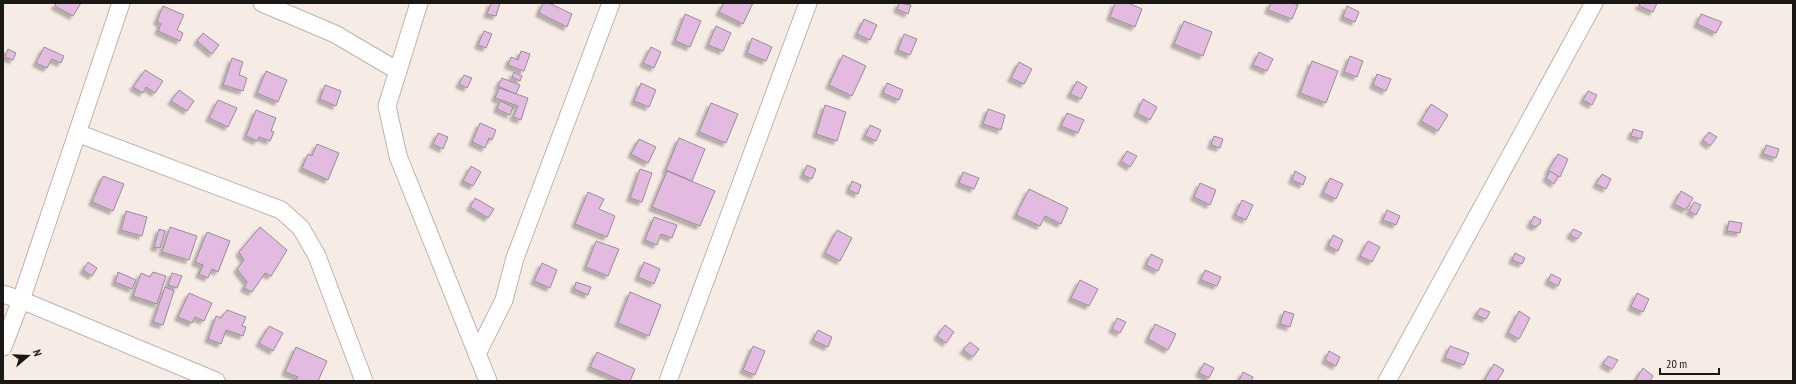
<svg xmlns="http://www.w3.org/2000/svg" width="1796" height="384" viewBox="0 0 1796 384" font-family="'PT Sans Narrow',sans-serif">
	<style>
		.building { fill: #e3bae0; stroke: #978f96; filter: url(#shadow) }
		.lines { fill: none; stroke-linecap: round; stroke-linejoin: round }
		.street-casing { stroke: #beb3ae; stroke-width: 19 }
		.street { stroke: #fff; stroke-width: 17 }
	</style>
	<defs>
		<filter id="shadow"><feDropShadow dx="-3.5" dy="3.5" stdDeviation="1" flood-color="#0004"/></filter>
	</defs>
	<rect width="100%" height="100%" fill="#f6ebe5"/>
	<g class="building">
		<polygon points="56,3 81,3 73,16 55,6"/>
		<polygon points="491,3 500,3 496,16 487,14"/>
		<polygon points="543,3 549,3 572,14 567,27 539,13"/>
		<polygon points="724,3 753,3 743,24 719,12"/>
		<polygon points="899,3 911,5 908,14 897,9"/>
		<polygon points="1115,3 1128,3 1142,9 1135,27 1110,17"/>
		<polygon points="1271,3 1293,3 1298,5 1292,19 1268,10"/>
		<polygon points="1640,3 1657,3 1653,12 1639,6"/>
		<polygon points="163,6 184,15 177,30 183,33 180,41 158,31 161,24 157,21"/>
		<polygon points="1347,6 1359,12 1355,22 1343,17"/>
		<polygon points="685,14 701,21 690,47 675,41"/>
		<polygon points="1701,14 1722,22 1716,33 1697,24"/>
		<polygon points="864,19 877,25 870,40 857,34"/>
		<polygon points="1184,21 1212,32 1203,56 1174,44"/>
		<polygon points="716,26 731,33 723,51 708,45"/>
		<polygon points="484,31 492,34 486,48 478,45"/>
		<polygon points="203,33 219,45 212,54 197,41"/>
		<polygon points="904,34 917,39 910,55 898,50"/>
		<polygon points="752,38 772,47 766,61 747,53"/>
		<polygon points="44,47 64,56 61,63 52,59 47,68 36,63"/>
		<polygon points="651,47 661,52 654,68 643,63"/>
		<polygon points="8,49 16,53 13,60 5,57"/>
		<polygon points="521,51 530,54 524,71 508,65 511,57 518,60"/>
		<polygon points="1259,52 1273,59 1267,71 1253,65"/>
		<polygon points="843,55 866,66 852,96 829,85"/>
		<polygon points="1350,56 1363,61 1357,77 1344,72"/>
		<polygon points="232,58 243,62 239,75 247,78 243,91 223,85"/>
		<polygon points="1312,61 1338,71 1326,103 1300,93"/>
		<polygon points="1019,62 1032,69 1024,84 1011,78"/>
		<polygon points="145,70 163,81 155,93 146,87 143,93 133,87"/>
		<polygon points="266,71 287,80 278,102 257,93"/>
		<polygon points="514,72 522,76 520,81 512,77"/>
		<polygon points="1377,74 1391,79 1386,91 1373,85"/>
		<polygon points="464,75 472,78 467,88 459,84"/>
		<polygon points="502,78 520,85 516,94 498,86"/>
		<polygon points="1077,81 1087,87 1081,99 1070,94"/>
		<polygon points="641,83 656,90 649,107 634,101"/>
		<polygon points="887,83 903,90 899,100 883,93"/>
		<polygon points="325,85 341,91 336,106 320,99"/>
		<polygon points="499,88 528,98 521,120 513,117 518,106 495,98"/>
		<polygon points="179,90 194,101 187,111 171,101"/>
		<polygon points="1588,91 1597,95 1592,105 1583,100"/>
		<polygon points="1143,99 1157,107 1150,120 1137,113"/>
		<polygon points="218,100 237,108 228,127 209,118"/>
		<polygon points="500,101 513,107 510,115 497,109"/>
		<polygon points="711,103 738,114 726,143 699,132"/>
		<polygon points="1431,104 1448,115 1438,131 1421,121"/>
		<polygon points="825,105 846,112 837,141 816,134"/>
		<polygon points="988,109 1005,115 1001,130 983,124"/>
		<polygon points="256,110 276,118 271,131 274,132 270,141 259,137 257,141 246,136"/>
		<polygon points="1067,113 1084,120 1078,133 1061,126"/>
		<polygon points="480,123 496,130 492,140 489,138 485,148 472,142"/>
		<polygon points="870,125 881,130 876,141 865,136"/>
		<polygon points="1633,129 1643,132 1641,139 1631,136"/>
		<polygon points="1709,132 1717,137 1710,146 1703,140"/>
		<polygon points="438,133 448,137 443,149 433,144"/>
		<polygon points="1214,136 1223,139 1220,148 1211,145"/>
		<polygon points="679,138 705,149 692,181 666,170"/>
		<polygon points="639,139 656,147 648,163 631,154"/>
		<polygon points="317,144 339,153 328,180 302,168 308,154 312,156"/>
		<polygon points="1766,145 1779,149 1776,158 1763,154"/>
		<polygon points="1127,151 1137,156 1130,167 1121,161"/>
		<polygon points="1558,154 1568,159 1560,177 1548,171"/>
		<polygon points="807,165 816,169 812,179 803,175"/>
		<polygon points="471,166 481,172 473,186 463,181"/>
		<polygon points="640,169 652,173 642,202 630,198"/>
		<polygon points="667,171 715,191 700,226 652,207"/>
		<polygon points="1295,171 1306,177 1303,185 1292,180"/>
		<polygon points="1550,171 1558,176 1554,184 1546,178"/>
		<polygon points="963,172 979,178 974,189 959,183"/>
		<polygon points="1602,174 1611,179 1606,189 1596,184"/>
		<polygon points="103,176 124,184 113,211 92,202"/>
		<polygon points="1330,178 1343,184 1336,199 1323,193"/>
		<polygon points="852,181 861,185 858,194 849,190"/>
		<polygon points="1200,183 1216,190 1210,205 1194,197"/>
		<polygon points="1029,189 1068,208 1061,224 1045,216 1040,226 1016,215"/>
		<polygon points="1681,191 1693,198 1686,210 1674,204"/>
		<polygon points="588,192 604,199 599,209 615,216 607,237 575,224"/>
		<polygon points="475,198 494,209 488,218 470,207"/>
		<polygon points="1242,200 1253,205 1246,220 1235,215"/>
		<polygon points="1694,202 1701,205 1696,215 1689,211"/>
		<polygon points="1387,210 1400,216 1396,225 1383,220"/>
		<polygon points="126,211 147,217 142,236 121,230"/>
		<polygon points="1534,216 1541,220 1540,224 1535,227 1530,224"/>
		<polygon points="654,217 677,225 672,238 661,234 657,245 645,240"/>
		<polygon points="1729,221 1742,223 1740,233 1727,231"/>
		<polygon points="170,227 197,236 189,260 162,252"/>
		<polygon points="260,227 287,250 271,276 265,273 252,292 244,288 247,282 237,269 244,260 239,252"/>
		<polygon points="159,229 165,231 160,248 154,247"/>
		<polygon points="1573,229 1582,233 1577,239 1570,235"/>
		<polygon points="837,230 852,238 840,261 825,253"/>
		<polygon points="207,232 230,241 218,272 212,269 208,278 199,274 203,265 195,262"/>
		<polygon points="1333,235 1343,240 1338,251 1328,246"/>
		<polygon points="596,241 619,249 608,276 586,267"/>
		<polygon points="1368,241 1380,247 1372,262 1360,256"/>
		<polygon points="1515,253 1525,258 1522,264 1512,260"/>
		<polygon points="1151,254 1163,260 1158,271 1146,265"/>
		<polygon points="88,262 97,268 92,276 83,270"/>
		<polygon points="644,262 660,269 654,284 638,277"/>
		<polygon points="542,263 557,270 550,288 534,281"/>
		<polygon points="1205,270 1221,277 1217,286 1201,280"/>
		<polygon points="118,272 136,280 132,289 115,282"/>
		<polygon points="153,272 166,276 157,304 133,296 141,273 150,277"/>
		<polygon points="172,273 182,276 177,288 168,285"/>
		<polygon points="1551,274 1561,279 1558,286 1548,281"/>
		<polygon points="1080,280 1098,289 1089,306 1071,298"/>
		<polygon points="576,282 591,287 588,295 574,289"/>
		<polygon points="165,287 174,291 163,325 153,322"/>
		<polygon points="630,292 661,305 649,336 618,323"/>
		<polygon points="189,293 212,303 204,321 195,317 192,323 178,317"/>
		<polygon points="1637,293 1649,299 1643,312 1631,307"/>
		<polygon points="1480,308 1490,312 1486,319 1476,315"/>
		<polygon points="227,310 246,317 242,326 246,327 243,336 226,330 221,344 208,339 216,316 221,318"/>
		<polygon points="1284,311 1294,314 1290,327 1280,324"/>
		<polygon points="1519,311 1530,318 1519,339 1508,333"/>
		<polygon points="1117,318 1126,322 1120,333 1112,329"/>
		<polygon points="1155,324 1176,334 1168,350 1148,339"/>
		<polygon points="945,325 954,332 946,343 937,336"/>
		<polygon points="269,326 283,333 273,351 259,343"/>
		<polygon points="818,330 832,337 828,347 813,340"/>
		<polygon points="970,342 979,349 973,357 963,350"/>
		<polygon points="753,346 765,351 755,375 743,370"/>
		<polygon points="1450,346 1469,353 1464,365 1445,358"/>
		<polygon points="296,347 327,361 318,381 296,381 298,377 285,372"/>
		<polygon points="1329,351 1340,357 1336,366 1325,360"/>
		<polygon points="597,352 635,369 630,381 622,381 590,367"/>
		<polygon points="1608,356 1618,360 1612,369 1603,364"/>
		<polygon points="1204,363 1214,368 1209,378 1199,373"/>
		<polygon points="1494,364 1504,370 1497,381 1484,381"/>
		<polygon points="1643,368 1653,376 1650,381 1635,381"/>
		<polygon points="1243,372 1253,377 1251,381 1239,381"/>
	</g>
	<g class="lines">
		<defs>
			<g id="street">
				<polyline points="262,3 335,34 398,71"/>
				<polyline points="419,3 387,106 398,156 488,381"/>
				<polyline points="77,133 281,210 301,228 317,256 364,381"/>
				<polyline points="3,294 21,300 216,381"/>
				<polyline points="3,347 21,300 121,3"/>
				<polyline points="477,354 504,300 515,258 611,3"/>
				<polyline points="668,381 808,3"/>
				<polyline points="1387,381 1594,3"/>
			</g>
		</defs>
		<use href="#street" class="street-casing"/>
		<use href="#street" class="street"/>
	</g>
	<rect width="1796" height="384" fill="none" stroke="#1a1715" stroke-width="8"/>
	<g transform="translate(28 356) rotate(71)" stroke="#f6ebe5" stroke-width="3" paint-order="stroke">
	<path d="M0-3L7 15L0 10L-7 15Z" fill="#1a1715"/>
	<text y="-6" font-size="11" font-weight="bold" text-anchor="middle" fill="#1a1715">N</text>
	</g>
	<path d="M1660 368v6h59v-6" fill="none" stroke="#1a1715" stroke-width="2"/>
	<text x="1666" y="368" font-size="12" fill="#1a1715" stroke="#f6ebe5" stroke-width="3" paint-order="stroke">20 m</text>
</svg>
